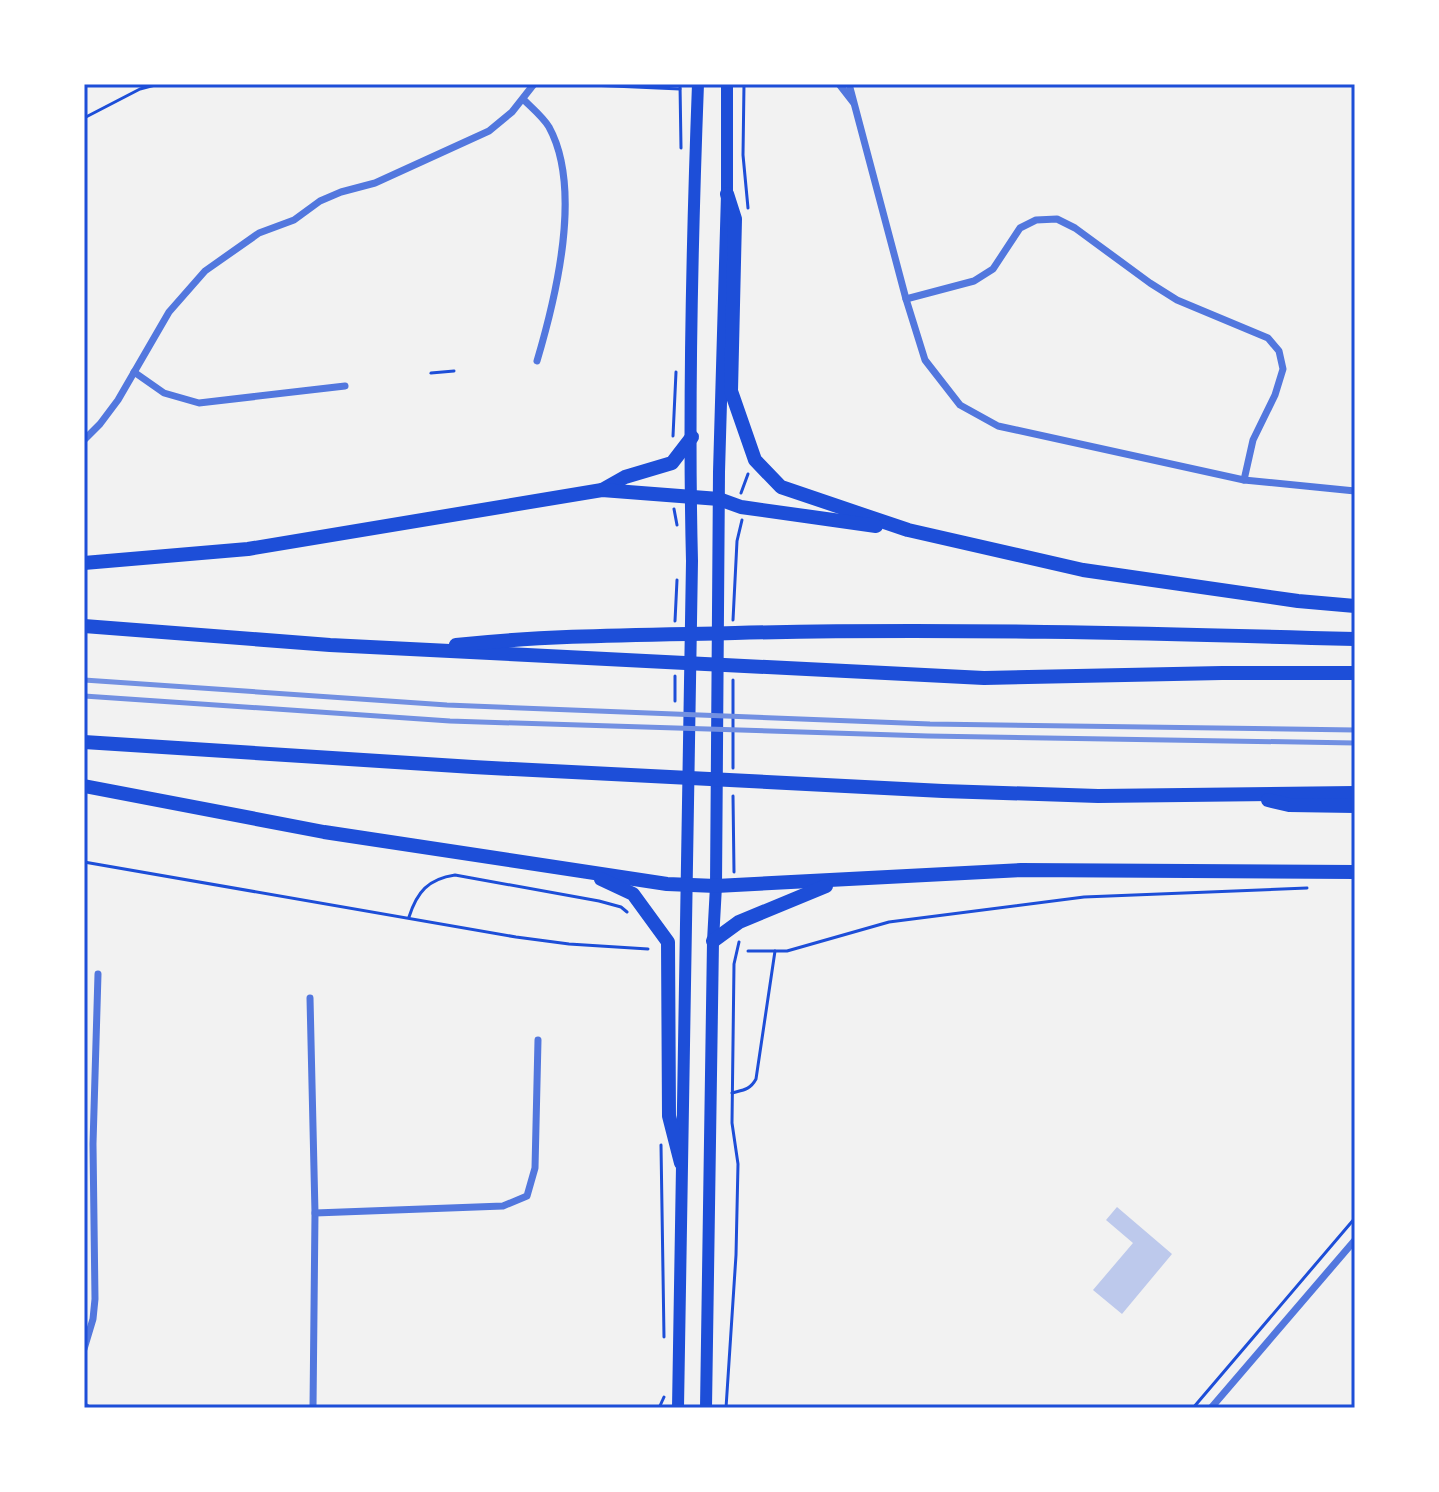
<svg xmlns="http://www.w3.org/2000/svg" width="1439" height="1492" viewBox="0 0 1439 1492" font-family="'Source Serif 4',serif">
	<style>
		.building { fill: #bdc9ec }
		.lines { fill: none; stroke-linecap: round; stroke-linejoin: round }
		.path { stroke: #1d4ed8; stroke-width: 3 }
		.minor { stroke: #5277de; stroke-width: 7 }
		.tertiary { stroke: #5277de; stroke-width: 9 }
		.primary { stroke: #1d4ed8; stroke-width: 12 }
		.motorway { stroke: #1d4ed8; stroke-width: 14 }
		.rail { stroke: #7290e2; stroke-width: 5 }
		.neatline { fill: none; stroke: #1d4ed8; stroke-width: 3 }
	</style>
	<rect width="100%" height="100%" fill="#f2f2f2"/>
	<polygon class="building" points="1117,1207 1172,1254 1122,1314 1093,1290 1133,1243 1106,1220"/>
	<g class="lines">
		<g class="path">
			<polyline points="568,84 680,89"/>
			<polyline points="680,84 681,148"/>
			<polyline points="744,84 743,155 748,208"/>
			<polyline points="84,118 140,89 159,84"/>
			<polyline points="431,373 454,371"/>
			<polyline points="673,436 676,372"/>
			<polyline points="741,493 748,474"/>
			<polyline points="674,509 677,525"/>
			<polyline points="733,620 737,541 742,520"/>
			<polyline points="675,621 677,580"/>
			<polyline points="675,701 675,676"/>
			<polyline points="733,768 733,680"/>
			<polyline points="733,796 734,872"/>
			<polyline points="84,862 516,937 569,944 648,949"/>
			<path d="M409,917C417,892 428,879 455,875L599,901L621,907L627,912"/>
			<polyline points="748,951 787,951 889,922 1084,897 1307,888"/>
			<path d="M732,1093C743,1090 750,1090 756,1079L775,951"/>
			<polyline points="661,1145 664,1337"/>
			<polyline points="659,1408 664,1397"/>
			<polyline points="726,1408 736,1255 738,1164 732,1123 734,964 739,942"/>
			<polyline points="1193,1408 1355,1218"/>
		</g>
		<g class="minor">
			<polyline points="839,84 853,102"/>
			<polyline points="849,84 906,299 925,360 960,405 998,426 1244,480 1355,491"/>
			<path d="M524,100C532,108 543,117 549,127C583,189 556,297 537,361"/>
			<polyline points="906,299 974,281 993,269 1020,228 1036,220 1057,219 1075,228 1150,283 1177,300 1268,338 1279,351 1283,369 1275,395 1253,440 1244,480"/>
			<polyline points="134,372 164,393 199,403 345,386"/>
			<polyline points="84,440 100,424 118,400 169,312 205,271 259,233 294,220 320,201 341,192 375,183 489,131 512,112 534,84"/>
			<polyline points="310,998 315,1213 313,1408"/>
			<polyline points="315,1213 503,1206 527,1196 535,1168 538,1040"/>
			<polyline points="84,1349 93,1319 95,1299 93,1144 98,974"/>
			<polyline points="1211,1408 1355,1240"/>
		</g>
		<polyline class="tertiary" points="84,1407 86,1408"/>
		<g class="primary">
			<path d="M678,1408L692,561C688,402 692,243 698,84"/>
			<polyline points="706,1408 713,941 716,886 719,472 727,194 727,84"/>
		</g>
		<g class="motorway">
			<polyline points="727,194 735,219 731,391 755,460 781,487 908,530 1083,570 1298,601 1355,606"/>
			<polyline points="602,490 625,477 672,463 692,437"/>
			<polyline points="84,563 248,549 602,490 719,499 741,507 876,526"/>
			<polyline points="84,626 330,645 984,678 1222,673 1355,673"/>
			<path d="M456,645C549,635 642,635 735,633C942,628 1148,633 1355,639"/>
			<polyline points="84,742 473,767 943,791 1098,796 1355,793"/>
			<polyline points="84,786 324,832 667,884 716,886 1021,870 1355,872"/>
			<polyline points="1268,800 1289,805 1355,806"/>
			<polyline points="601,879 633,894 668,942 669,1116 681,1163"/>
			<polyline points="713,941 739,922 826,886"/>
		</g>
		<g class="rail">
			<polyline points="84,680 447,705 930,724 1355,730"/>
			<polyline points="84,696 450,721 928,736 1355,743"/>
		</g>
	</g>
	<rect width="1439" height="1492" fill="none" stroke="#ffffff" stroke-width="172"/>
	<rect x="86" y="86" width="1267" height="1320" class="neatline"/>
</svg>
